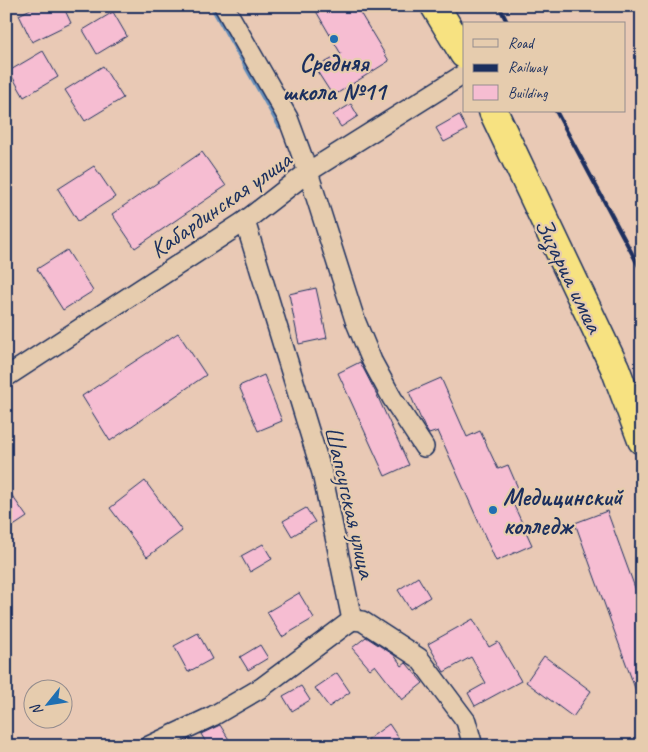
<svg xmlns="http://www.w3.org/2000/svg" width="648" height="752" viewBox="0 0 648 752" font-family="Caveat,sans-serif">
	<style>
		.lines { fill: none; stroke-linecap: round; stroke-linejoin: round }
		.stream { stroke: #668eb9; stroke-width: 5.5 }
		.building { fill: #f6bdd2; stroke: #1b2f5e }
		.minor-casing { stroke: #1b2f5e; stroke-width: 22 }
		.highway-casing { stroke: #1b2f5e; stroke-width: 31 }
		.minor { stroke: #e6ccae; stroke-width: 19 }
		.highway { stroke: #f7e281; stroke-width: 28 }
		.rail { stroke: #1b2f5e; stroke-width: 4 }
		.poi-dot { fill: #1f6fb2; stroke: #e6ccae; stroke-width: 2 }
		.labels { text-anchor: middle; stroke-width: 4.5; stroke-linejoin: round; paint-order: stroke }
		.poi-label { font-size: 25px; font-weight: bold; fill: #1b2f5e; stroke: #e6ccae }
		.street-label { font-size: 25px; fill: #1b2f5e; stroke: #e6ccae }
	</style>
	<rect width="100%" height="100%" fill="#e9c9b5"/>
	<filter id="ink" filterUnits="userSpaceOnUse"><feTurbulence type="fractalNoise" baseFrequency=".02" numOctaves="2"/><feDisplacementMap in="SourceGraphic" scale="10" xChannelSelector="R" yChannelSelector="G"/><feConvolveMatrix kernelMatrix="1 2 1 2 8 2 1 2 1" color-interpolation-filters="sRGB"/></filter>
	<g filter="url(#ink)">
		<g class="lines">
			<polyline class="stream" points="212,6 280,126"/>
		</g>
		<g class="building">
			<polygon points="36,6 63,6 71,23 32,42 19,15"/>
			<polygon points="313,6 356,6 389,61 333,96 315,68 341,54"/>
			<polygon points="113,12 127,36 97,54 83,30"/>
			<polygon points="43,51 58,77 24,97 9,71"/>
			<polygon points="103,66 123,98 85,121 65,90"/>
			<polygon points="351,104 358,116 341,127 333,115"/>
			<polygon points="459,115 467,130 444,142 436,128"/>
			<polygon points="202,152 226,186 135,248 112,214"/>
			<polygon points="94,166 115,197 78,221 58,189"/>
			<polygon points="67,250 93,291 63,310 37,269"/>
			<polygon points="316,288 327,338 299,344 289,294"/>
			<polygon points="178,333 206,375 110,441 82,396"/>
			<polygon points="360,362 376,393 409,465 385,476 338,373"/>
			<polygon points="264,375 282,421 258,431 239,386"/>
			<polygon points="441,378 467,437 480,431 498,469 508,465 521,495 512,501 532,545 496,561 438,431 429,434 424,426 409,392"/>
			<polygon points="145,481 182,531 147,557 110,508"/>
			<polygon points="6,487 27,517 6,531"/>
			<polygon points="306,508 315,522 292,536 283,521"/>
			<polygon points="607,511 642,607 642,702 640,702 575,523"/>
			<polygon points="263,544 272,559 250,572 241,556"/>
			<polygon points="418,577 430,597 410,609 398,590"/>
			<polygon points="299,593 314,618 282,637 267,612"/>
			<polygon points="473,619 489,647 498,642 521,681 475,706 468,693 486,683 471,657 444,672 428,644"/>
			<polygon points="198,633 212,659 188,672 174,646"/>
			<polygon points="366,637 394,655 402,666 406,663 407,664 423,683 402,700 375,665 370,669 352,648"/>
			<polygon points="260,645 268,658 248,670 240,657"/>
			<polygon points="544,656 591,691 573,717 526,682"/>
			<polygon points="337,673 350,692 329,707 315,688"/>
			<polygon points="301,686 310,700 292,711 283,696"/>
			<polygon points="389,724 404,746 359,746"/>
			<polygon points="220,725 233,746 208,746 201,734"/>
		</g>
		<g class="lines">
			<defs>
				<g id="minor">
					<polyline points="224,6 288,118 308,172 355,320 372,361 392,398 424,447"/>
					<polyline points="245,221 322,473 352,620"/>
					<polyline points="6,377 245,221 308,172 464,74"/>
					<polyline points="352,620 362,621 419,658 466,721 473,746"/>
					<polyline points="149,746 213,716 261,688 352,620"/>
				</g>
				<g id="highway">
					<polyline points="435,6 464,54"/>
					<polyline points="493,111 615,368 642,440"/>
				</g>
			</defs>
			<use href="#minor" class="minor-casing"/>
			<use href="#highway" class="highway-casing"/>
			<use href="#minor" class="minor"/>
			<use href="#highway" class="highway"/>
			<g class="rail">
				<polyline points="499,6 508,24"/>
				<polyline points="556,111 642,272"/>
			</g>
		</g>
	</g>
	<g class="poi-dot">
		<circle cx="334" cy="39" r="5"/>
		<circle cx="493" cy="510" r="5"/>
	</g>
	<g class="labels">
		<g class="poi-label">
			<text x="334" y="71">Средняя<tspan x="334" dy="29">школа №11</tspan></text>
			<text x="503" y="505" text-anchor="start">Медицинский<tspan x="503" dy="29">колледж</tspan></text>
		</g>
		<g class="street-label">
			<text transform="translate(220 204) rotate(-35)" y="9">Кабардинская улица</text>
			<text transform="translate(570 275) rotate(64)" y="9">Ӡиӡариа имҩа</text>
			<text transform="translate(351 502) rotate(77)" y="9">Шапсугская улица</text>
		</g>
	</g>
	<rect width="648" height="752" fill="none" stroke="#e6ccae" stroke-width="25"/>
	<rect x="12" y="12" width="623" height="727" fill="none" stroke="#1b2f5e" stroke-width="2" filter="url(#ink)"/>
	<rect x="463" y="22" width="162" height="90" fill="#e6ccae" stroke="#958d8e"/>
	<rect x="473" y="39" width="25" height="8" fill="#e6ccae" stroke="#958d8e"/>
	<text x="508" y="48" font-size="15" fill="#1b2f5e">Road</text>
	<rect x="473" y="64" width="25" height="8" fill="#1b2f5e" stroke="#958d8e"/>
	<text x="508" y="72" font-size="15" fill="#1b2f5e">Railway</text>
	<rect x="473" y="85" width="25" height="15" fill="#f6bdd2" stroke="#958d8e"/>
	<text x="508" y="98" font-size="15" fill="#1b2f5e">Building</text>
	<g transform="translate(48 704) rotate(240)"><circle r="24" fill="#e6ccae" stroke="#958d8e"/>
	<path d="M0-4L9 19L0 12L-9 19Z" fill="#1f6fb2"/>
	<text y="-8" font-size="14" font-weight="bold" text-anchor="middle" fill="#1b2f5e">N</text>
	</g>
</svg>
